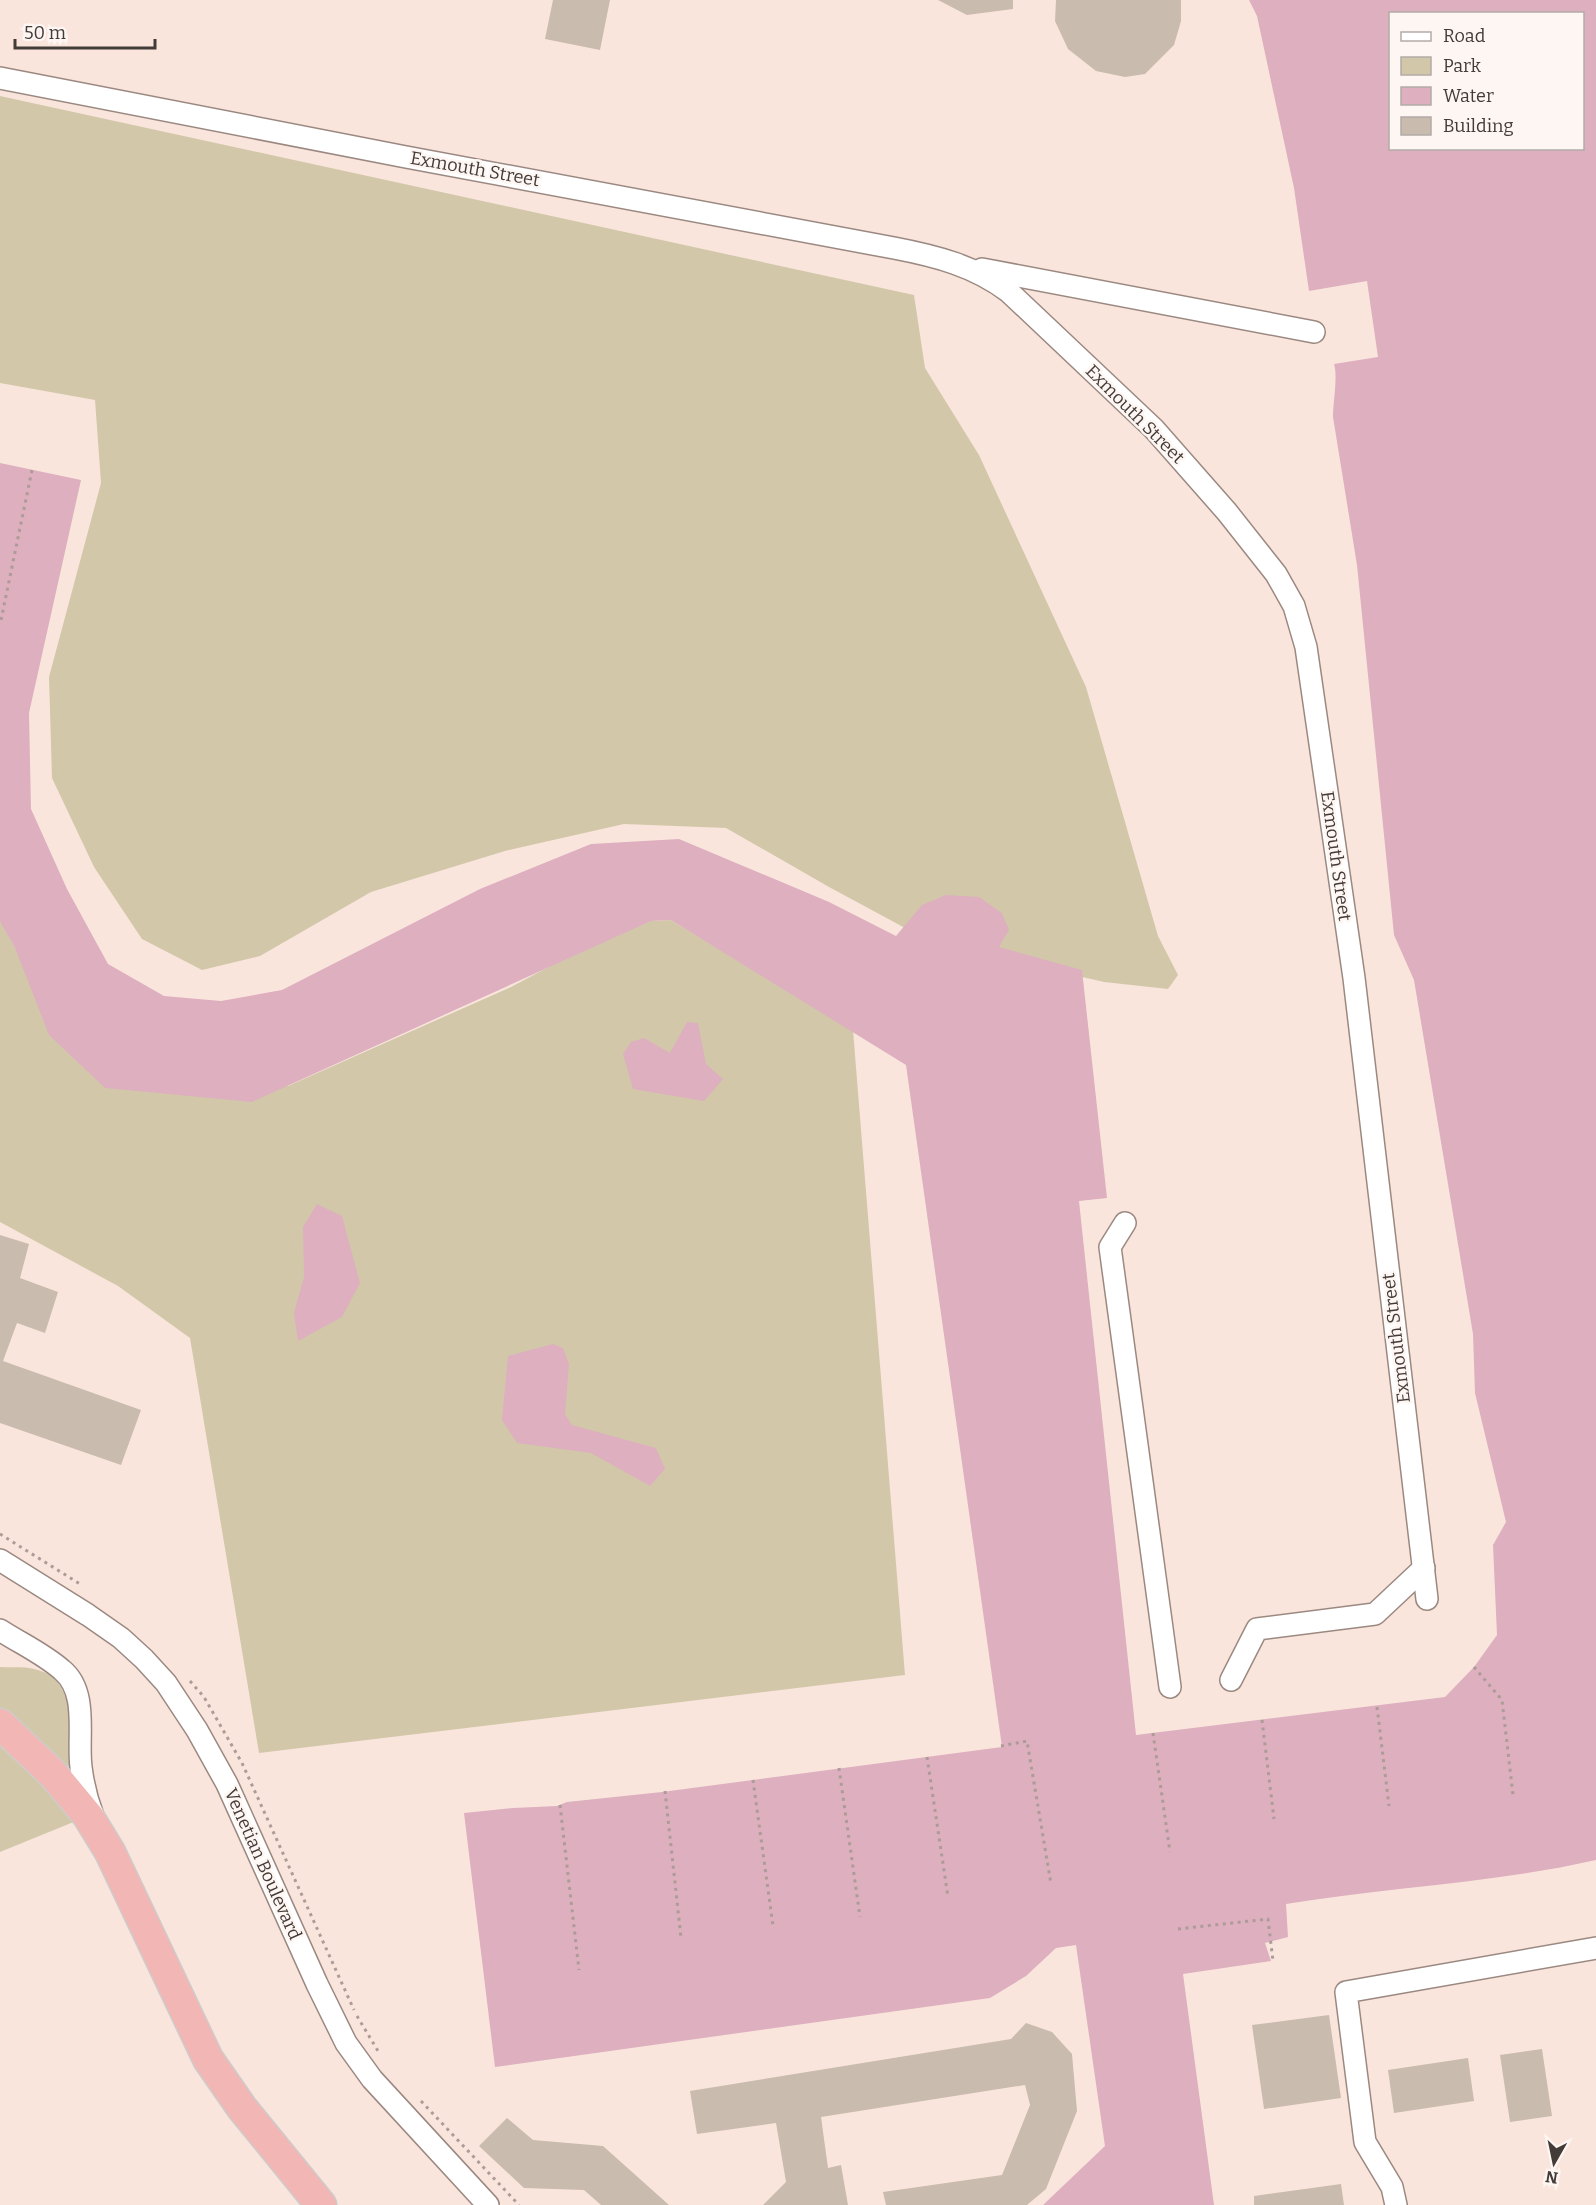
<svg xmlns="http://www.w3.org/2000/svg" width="1596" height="2205" viewBox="0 0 1596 2205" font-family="Bitter,serif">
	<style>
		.green { fill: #d2c8a9 }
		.water { fill: #ddafbf; fill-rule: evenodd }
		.building { fill: #c9bbad }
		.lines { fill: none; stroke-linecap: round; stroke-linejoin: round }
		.minor-casing { stroke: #9b8981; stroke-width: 24 }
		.highway-casing { stroke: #cecccb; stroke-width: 33 }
		.path { stroke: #ac9c97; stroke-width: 3; stroke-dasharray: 3 4.5; stroke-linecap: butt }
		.minor { stroke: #fff; stroke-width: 21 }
		.highway { stroke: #f2b6b5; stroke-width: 30 }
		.labels { text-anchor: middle; stroke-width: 5; stroke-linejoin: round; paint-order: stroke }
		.street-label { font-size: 18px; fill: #433b38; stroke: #fef6f2 }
	</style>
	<rect width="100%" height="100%" fill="#fae5dd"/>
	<g class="green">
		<polygon points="0,96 914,295 925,368 979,455 1086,687 1158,936 1178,975 1168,989 1104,982 931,942 829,887 726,828 624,824 505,851 371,892 260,956 202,970 142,939 94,867 52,778 49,677 101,483 95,400 0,383"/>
		<polygon points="0,919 15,948 288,1086 511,987 622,928 651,921 671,920 853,1030 905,1675 259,1753 190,1338 118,1286 0,1222"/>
		<path d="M0,1667C12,1668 26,1666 38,1670C77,1681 68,1729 71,1760L69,1766L66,1767L0,1708Z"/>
		<polygon points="0,1740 22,1761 76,1821 0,1852"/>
	</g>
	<g class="water">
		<path d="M1249,0H1596V1860C1495,1883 1389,1887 1286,1904L1288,1937L1265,1943L1271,1961L1183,1974L1214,2205H1043L1105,2146L1076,1945L1056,1948L1026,1976L990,1998L495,2067L464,1813L513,1808L557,1806L567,1802L662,1792L1002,1747L906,1065L671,920L651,921L252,1102L105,1088L49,1035L15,948L0,921V463L81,480L29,713L31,809L67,889L108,964L164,996L221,1001L282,990L480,889L591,844L679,839L829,902L896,936L922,905L946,895L979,897L1002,913L1009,930L999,947L1082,970L1107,1198L1079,1201L1136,1735L1445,1697L1474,1667L1497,1635L1493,1545L1506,1522L1475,1393L1473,1334L1414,980L1394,935L1357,565L1333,417C1333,402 1338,376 1334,364L1378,357L1367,281L1309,291L1294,188L1257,16ZM1390,14H1582V148H1390Z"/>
		<polygon points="687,1022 698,1023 706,1064 723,1079 704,1101 633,1089 623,1054 631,1042 644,1038 670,1053"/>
		<polygon points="317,1204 342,1216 360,1283 342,1317 298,1341 294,1313 304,1277 303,1227"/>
		<polygon points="553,1344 563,1348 569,1364 565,1414 572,1425 656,1448 665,1469 650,1486 591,1453 517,1443 502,1420 508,1356"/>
	</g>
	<g class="building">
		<polygon points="553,0 610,0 600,50 545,39"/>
		<polygon points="938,0 1013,0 1013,9 967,15"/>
		<polygon points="1056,0 1181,0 1181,21 1174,45 1145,74 1125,77 1096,71 1068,49 1055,21"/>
		<polygon points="0,1235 29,1244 20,1278 58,1292 45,1333 17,1323 3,1361 141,1410 121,1465 0,1423"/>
		<polygon points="1329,2015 1341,2098 1264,2109 1252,2025"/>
		<polygon points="1026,2023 1052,2032 1072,2054 1077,2111 1046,2189 1027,2205 886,2205 883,2192 1002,2175 1030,2105 1025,2085 821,2117 828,2168 841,2165 848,2205 763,2205 786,2182 776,2123 697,2134 690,2091 1011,2039"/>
		<polygon points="1542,2049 1552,2116 1510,2122 1500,2055"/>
		<polygon points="1468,2058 1474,2101 1394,2113 1388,2070"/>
		<polygon points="507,2118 533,2140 603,2146 669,2205 601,2205 584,2190 524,2188 479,2146"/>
		<polygon points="1341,2184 1344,2205 1254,2205 1254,2196"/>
	</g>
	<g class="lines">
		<defs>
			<g id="minor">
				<path d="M0,78L406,157L894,248C936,256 975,266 1009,292L1154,429L1227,512L1276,574L1294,606L1306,647L1354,978L1427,1599"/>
				<polyline points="982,269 1314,332"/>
				<polyline points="1125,1223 1110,1247 1170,1687"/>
				<polyline points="0,1560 88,1615 121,1638 144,1659 166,1683 197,1730 227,1784 317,1984 346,2043 372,2079 488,2205"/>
				<path d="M0,1630C20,1643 44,1654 62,1670C89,1692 77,1737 81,1767C83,1784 87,1800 93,1816"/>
				<polyline points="1231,1680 1257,1629 1375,1614 1424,1568"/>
				<polyline points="1396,2205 1392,2187 1365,2142 1346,1992 1596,1948"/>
			</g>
			<polyline id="highway" points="0,1724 53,1774 88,1816 110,1852 208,2059 242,2108 321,2205"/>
		</defs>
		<use href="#minor" class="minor-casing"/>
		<use href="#highway" class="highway-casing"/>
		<g class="path">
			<polyline points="1,620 32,470"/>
			<polyline points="0,1534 80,1584"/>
			<polyline points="1474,1667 1502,1700 1513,1795"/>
			<polyline points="190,1681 204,1697 242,1763 354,2010"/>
			<polyline points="1377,1707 1389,1806"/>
			<polyline points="1262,1720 1274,1819"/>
			<polyline points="1153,1733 1170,1852"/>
			<polyline points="1001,1746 1027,1741 1051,1884"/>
			<polyline points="927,1757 948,1897"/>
			<polyline points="839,1768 860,1917"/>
			<polyline points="753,1780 773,1926"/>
			<polyline points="665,1791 681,1938"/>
			<polyline points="560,1805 579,1970"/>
			<polyline points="1178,1929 1268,1919 1273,1961"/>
			<polyline points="357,2016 378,2051"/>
			<polyline points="421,2101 519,2205"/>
		</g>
		<use href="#minor" class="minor"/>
		<use href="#highway" class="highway"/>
	</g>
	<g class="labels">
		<g class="street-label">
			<text transform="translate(475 169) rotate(10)" y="6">Exmouth Street</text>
			<text transform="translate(1135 414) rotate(45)" y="6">Exmouth Street</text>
			<text transform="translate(1336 856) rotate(82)" y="6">Exmouth Street</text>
			<text transform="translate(1396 1338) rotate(-97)" y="6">Exmouth Street</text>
			<text transform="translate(263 1864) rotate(66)" y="6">Venetian Boulevard</text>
		</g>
	</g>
	<rect x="1389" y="12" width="195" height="138" fill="#fef6f2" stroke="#b3aba8" stroke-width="1.5"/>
	<rect x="1401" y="32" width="30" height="9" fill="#ffffff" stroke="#b3aba8" stroke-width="1.5"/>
	<text x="1443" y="42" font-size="18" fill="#433b38">Road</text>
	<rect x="1401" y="57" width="30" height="18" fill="#d2c8a9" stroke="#b3aba8" stroke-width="1.5"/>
	<text x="1443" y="72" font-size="18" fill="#433b38">Park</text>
	<rect x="1401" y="87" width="30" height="18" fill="#ddafbf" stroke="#b3aba8" stroke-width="1.5"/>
	<text x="1443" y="102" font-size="18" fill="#433b38">Water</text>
	<rect x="1401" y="117" width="30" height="18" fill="#c9bbad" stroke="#b3aba8" stroke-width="1.5"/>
	<text x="1443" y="132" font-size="18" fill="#433b38">Building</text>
	<g transform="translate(1554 2163) rotate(189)" stroke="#fef6f2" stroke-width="4.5" paint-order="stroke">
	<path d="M0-4.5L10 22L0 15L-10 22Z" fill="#433b38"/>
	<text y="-9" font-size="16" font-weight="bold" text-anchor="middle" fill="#433b38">N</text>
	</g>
	<path d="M15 39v9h140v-9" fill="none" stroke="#433b38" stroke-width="3"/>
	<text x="24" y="39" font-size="18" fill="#433b38" stroke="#fef6f2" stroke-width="4.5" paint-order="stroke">50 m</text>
</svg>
